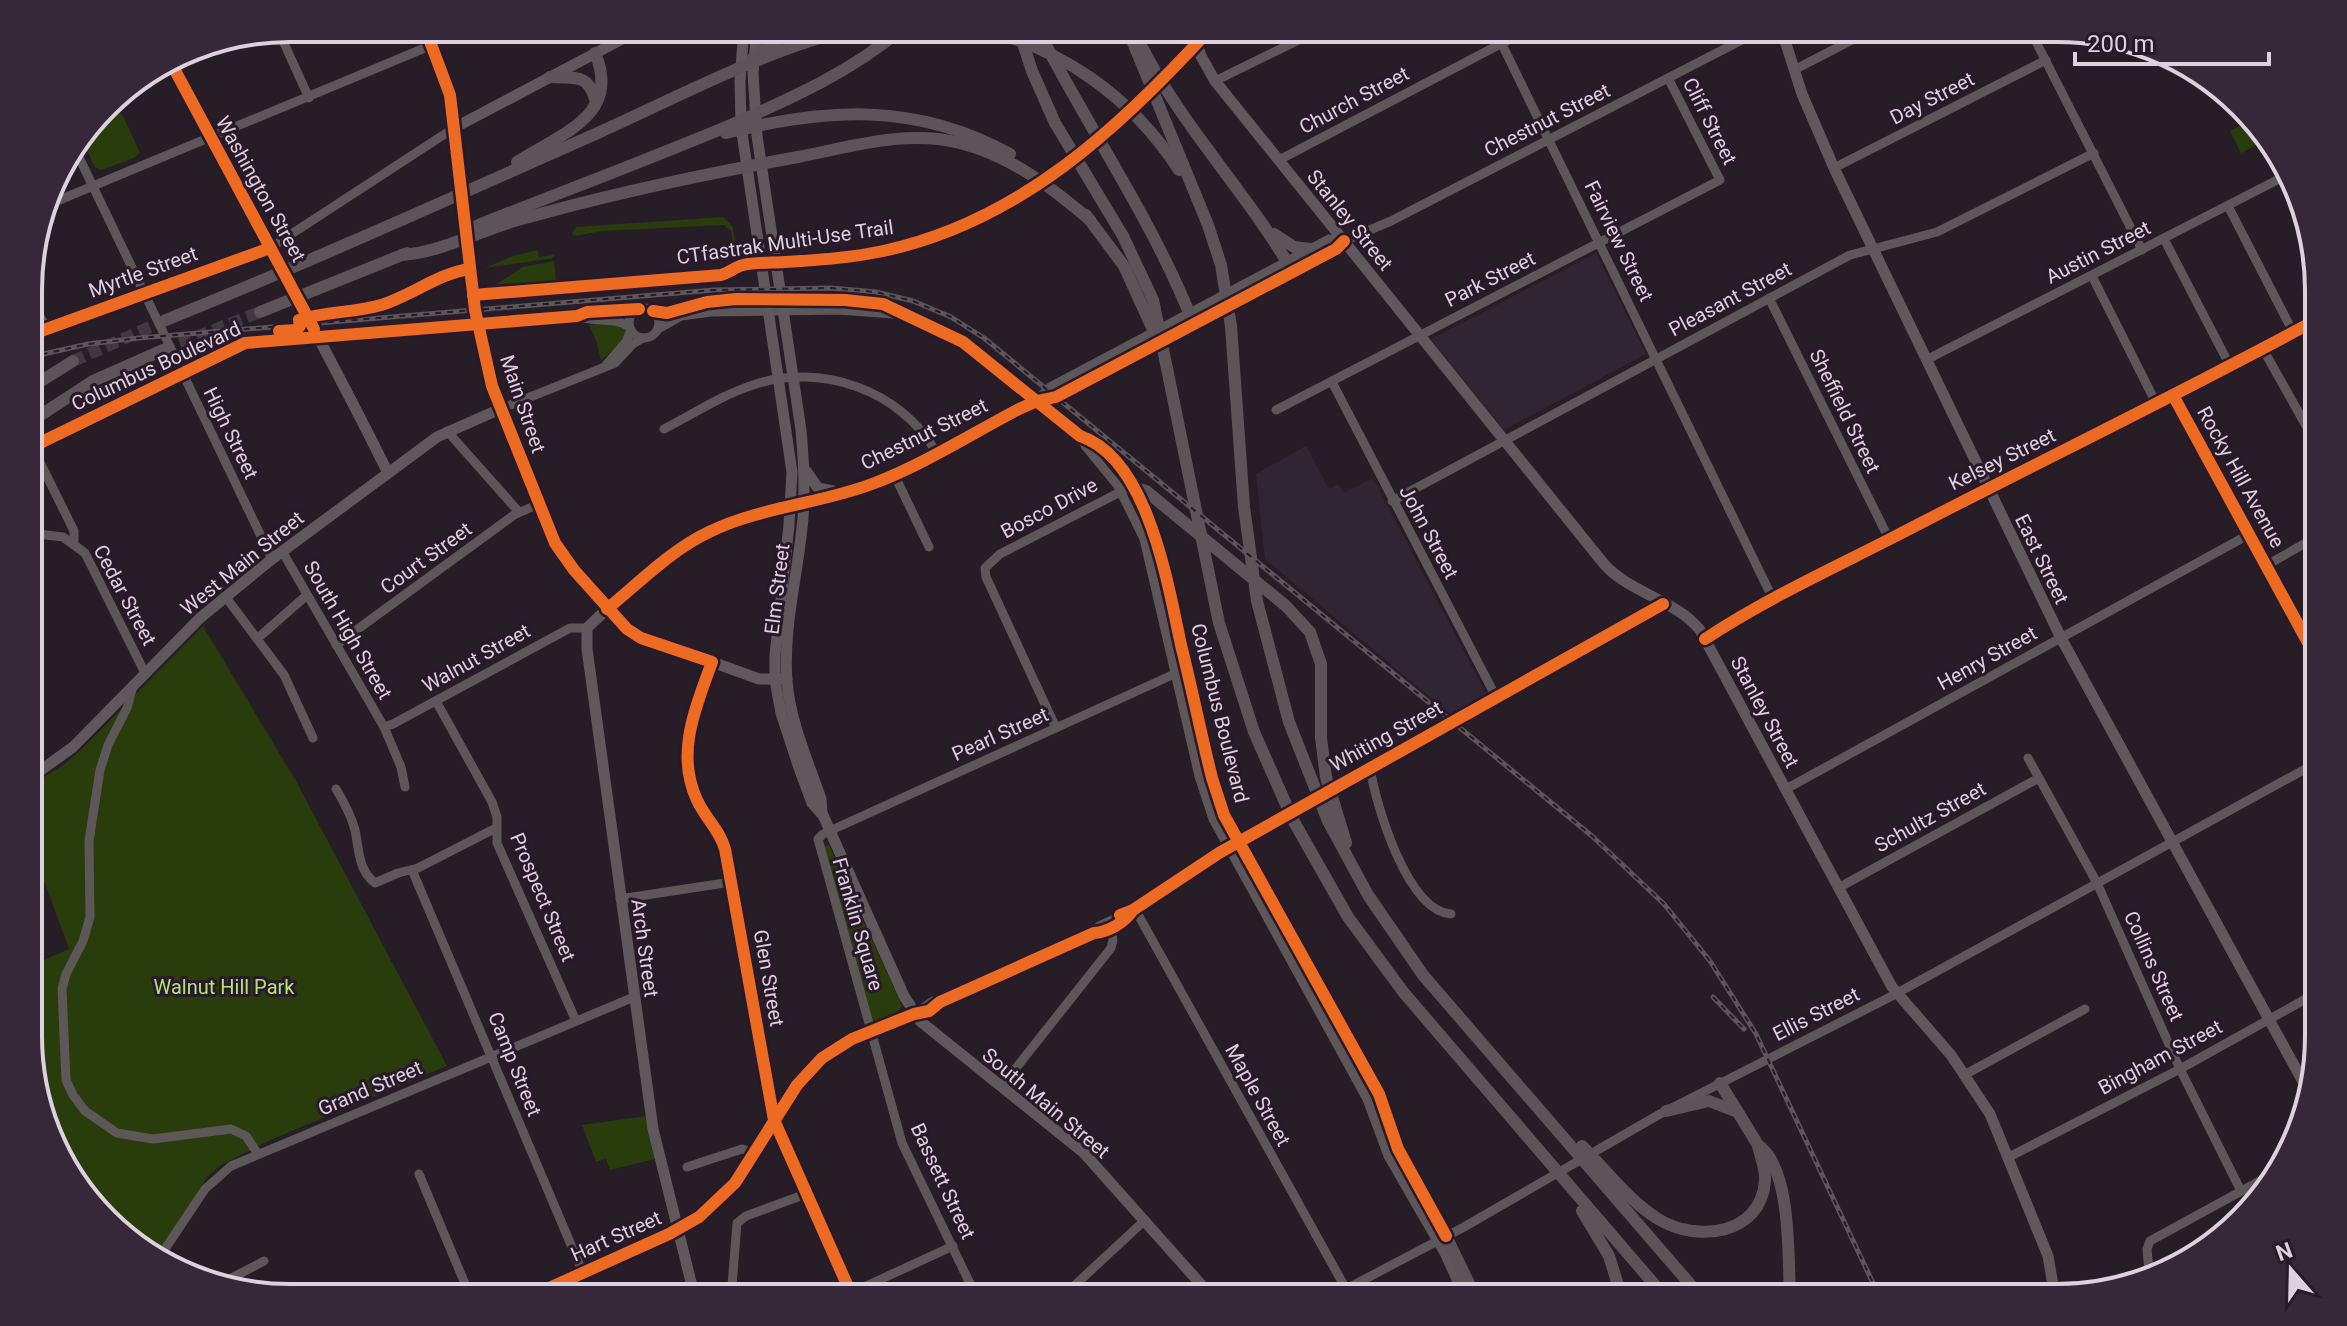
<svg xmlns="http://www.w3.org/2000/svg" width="2347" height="1326" viewBox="0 0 2347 1326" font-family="Roboto,sans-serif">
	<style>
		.industrial { fill: #2f2634 }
		.green { fill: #293c0b }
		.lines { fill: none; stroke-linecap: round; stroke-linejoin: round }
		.highway-tunnel { stroke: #413842; stroke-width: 12; stroke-dasharray: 12 6; stroke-linecap: butt }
		.minor { stroke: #5d5759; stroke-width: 9 }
		.major { stroke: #60585c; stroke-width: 11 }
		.highway { stroke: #5d5459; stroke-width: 12 }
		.rail-casing { stroke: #5c565a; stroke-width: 5 }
		.rail { stroke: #29192b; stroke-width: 2; stroke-dasharray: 6; stroke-linecap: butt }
		.cycleway-casing { stroke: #29192b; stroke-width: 17 }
		.cycleway { stroke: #ed6a23; stroke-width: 12 }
		.labels { text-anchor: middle; stroke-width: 6; stroke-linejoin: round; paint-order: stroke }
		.street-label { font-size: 20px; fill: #dcd1dd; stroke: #29192b }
		.park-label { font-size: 20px; fill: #b1e675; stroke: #29192b }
		.rim { fill: none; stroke: #dcd1dd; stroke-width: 4 }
	</style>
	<rect width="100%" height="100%" fill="#261d27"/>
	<g class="industrial">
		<polygon points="1596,253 1646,354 1504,430 1431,339"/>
		<polygon points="1306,446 1329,489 1338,484 1344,493 1373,478 1487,695 1450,714 1265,559 1256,474"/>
	</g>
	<g class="green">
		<polygon points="117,110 123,116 140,153 134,158 101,170 95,167 82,140 99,117"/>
		<polygon points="2249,121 2268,139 2241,153 2230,131"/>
		<polygon points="723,217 733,227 736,247 743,252 734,249 731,231 724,225 602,231 574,236 572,233 576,227"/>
		<polygon points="538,250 539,257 554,255 554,258 485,268 513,256"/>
		<polygon points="554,261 557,287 496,292 495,285 523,267"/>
		<polygon points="614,323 626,331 623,342 601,360 596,340 589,325"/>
		<polygon points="203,626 296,781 447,1066 268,1141 221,1165 207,1177 155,1258 72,1182 30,1069 30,966 69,949 30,842 30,786 66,763 82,749"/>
		<polygon points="829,845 902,1006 896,1014 876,1022 871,1020 822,847"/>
		<polygon points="646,1116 655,1159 610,1170 606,1159 596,1162 582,1125"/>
	</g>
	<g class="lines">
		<g class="highway-tunnel">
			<polyline points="163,350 260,312"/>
			<polyline points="73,361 166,320"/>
		</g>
		<g class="minor">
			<polyline points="1494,28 1773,599"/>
			<polyline points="2029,28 2142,250"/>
			<polyline points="278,30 309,98"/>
			<polyline points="1794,70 1875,28"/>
			<polyline points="1215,81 1323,28"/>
			<polyline points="75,149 272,559"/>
			<polyline points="1279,160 1531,28"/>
			<polyline points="1834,168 2046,60"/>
			<polyline points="45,206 432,45"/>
			<polyline points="2228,206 2293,332"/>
			<polyline points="2164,239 2230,366"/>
			<polyline points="2092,276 2157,405"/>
			<polyline points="1769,298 1889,539"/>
			<polyline points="30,300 47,328"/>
			<circle cx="644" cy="323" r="15"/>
			<path d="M653,311L667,313L707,302L736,299L845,300L883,304L963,342L1080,436C1148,458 1168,585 1181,645C1192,689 1201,734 1212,778L1224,815L1379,1094L1398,1149L1446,1236"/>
			<path d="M577,316C594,324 614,315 629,327"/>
			<polyline points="658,329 681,316 711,312 839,310 906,315"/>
			<polyline points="30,335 270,248 454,128"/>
			<polyline points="2263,349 2318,447"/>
			<polyline points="1926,360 2285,176"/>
			<polyline points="606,365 626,342 631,330"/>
			<polyline points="1332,382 1496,697"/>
			<polyline points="2174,397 2318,661"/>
			<polyline points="1037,400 1050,387 1329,239 1344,241"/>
			<polyline points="500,409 615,363 633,344 643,338"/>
			<polyline points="1276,410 1720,180 1668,78"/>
			<path d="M664,429C693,414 722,395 753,385C820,362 901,390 936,452"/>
			<polyline points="447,431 519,512"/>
			<polyline points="1080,436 1086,447 1118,486 1144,539 1199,776 1213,819 1367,1099 1388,1156 1444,1253 1459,1286"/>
			<polyline points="33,448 74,531 74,543"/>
			<polyline points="30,450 44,441 245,343 577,316 587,312 639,309"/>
			<polyline points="894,474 929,547"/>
			<polyline points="1392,501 1850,255 1937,232 2094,153"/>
			<polyline points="30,533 63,537 85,553 145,673"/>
			<polyline points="282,551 384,727 401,767 405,787"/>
			<polyline points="2267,565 2318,536"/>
			<polyline points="225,596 284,675 313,738"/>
			<polyline points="607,609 674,553 706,533 744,518 872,484 1019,409 1037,401 1056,397 1336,249 1344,241 1391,221 1765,28"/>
			<polyline points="258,638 307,595"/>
			<path d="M1705,639C1764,600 1829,570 1892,538C2034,464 2178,395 2318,319"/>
			<polyline points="336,645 514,515 539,504"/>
			<path d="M712,662C696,707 675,753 697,800C705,818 720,830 725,849L774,1120L853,1298"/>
			<polyline points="133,686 127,708 108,745 100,770 89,841 90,917 83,941 66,974 62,989 66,1080 73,1095 85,1111 117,1133 153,1139 231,1129 246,1136 258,1154"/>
			<polyline points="436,701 492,802 497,817 497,843 576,1021"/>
			<polyline points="384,727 393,724 570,628 587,628"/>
			<polyline points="1056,728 986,577 985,568 1000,554 1124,490"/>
			<polyline points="2028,758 2097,883 2180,1069 2241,1191"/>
			<path d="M1370,768C1376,805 1407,911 1451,914"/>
			<path d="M336,789C344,802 351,815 355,830C359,849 358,870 375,883L398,873L418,868L496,828"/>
			<polyline points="1786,789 2248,535"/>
			<polyline points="412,870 583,1273"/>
			<polyline points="1838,888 2039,778"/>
			<polyline points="620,899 731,882"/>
			<polyline points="1135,909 1351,1298"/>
			<polyline points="1094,933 1099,926 1133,910 1219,853 1663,604"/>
			<polyline points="914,1014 933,1001 940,1002"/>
			<polyline points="1966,1074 2085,1009"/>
			<polyline points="1001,1087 1111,948 1113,940 1111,928"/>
			<polyline points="2009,1157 2180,1069 2304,1000 2312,993 2318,979"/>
			<polyline points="687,1167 742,1149 754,1153"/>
			<polyline points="419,1174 471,1298"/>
			<polyline points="157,1261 205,1189 231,1166 634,997"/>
			<polyline points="2149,1272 2147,1249 2150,1241 2280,1170"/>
			<polyline points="226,1281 264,1261"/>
			<polyline points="1074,1286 1080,1298"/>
			<polyline points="851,1293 953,1246"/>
			<path d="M527,1298L669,1234L699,1217L735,1183L797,1085L822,1058L852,1039L914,1014L929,1011L940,1002L1094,933C1109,932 1125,922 1133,910"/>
			<polyline points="731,1298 737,1223 746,1216 806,1194"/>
			<polyline points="977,1298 902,1143 818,839 823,834 1181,671"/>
			<polyline points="1055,1298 1074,1286 1145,1220"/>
			<polyline points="1329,1298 1464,1227 1660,1114 1890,997 2318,762"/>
		</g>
		<g class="major">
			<polyline points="425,28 450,95 475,310 496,397 559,550 618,622 635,634 759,679 787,679"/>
			<polyline points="744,28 740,81 741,126 792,472 789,525 775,655 775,680 781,713 798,765 812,803 821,813"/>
			<path d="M757,28L753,73L757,136L801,430C804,463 806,495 802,528C797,578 783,630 787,681C790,721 808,761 821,799L822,813L904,996L920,1021L1084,1153L1213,1298"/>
			<path d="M1191,28L1201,56L1215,81L1604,564C1630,593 1676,600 1700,630L1892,987L1951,1055L1990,1114L2048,1256L2055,1297"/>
			<polyline points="1781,28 1802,94 1834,168 2061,638 2307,1089"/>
			<path d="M170,61C242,198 319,333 388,473"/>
			<polyline points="454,128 643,28"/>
			<polyline points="806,471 818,488 843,493"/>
			<polyline points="607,609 587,628 587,649 653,1129 695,1298"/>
			<polyline points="30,778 73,747 200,618 272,559 437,437 500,409"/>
		</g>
		<g class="highway">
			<path d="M974,28C1059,45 1132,97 1179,170"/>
			<polyline points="1018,28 1032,71 1055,123 1123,236 1153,300 1219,623 1254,732 1293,820 1348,917 1404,993 1666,1298"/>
			<path d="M1037,28C1088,128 1153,220 1194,325"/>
			<polyline points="1127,28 1208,225 1221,265 1231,326 1244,507 1257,601 1289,722 1328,821 1368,895 1423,975 1702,1298"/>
			<path d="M1143,49C1184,129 1248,194 1293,272"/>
			<polyline points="753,58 795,28"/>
			<path d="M550,77C576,79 588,72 596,102"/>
			<path d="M726,133C827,108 916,102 1010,154"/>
			<path d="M517,162C560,134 622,116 595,53"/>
			<polyline points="1086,215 1124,266 1155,334"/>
			<path d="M476,226C561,192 648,160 733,124C794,97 852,71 903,28"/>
			<polyline points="1274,234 1294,247 1310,249"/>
			<path d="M402,255C442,252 479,231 518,220C609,194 704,174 798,157C850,147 907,129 960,143C1011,156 1051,187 1090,220"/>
			<polyline points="260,312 407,253"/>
			<path d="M166,320C312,261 456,196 600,132C680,96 773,46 858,28"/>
			<polyline points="30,388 73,361"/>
			<polyline points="30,422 93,381 163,350"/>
			<polyline points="1133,487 1146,491 1286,606 1310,632 1321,664 1321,738 1326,777 1346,843"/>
			<path d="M1720,1083L1758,1145C1792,1168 1788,1259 1790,1298"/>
			<polyline points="1666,1111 1709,1101 1735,1111"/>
			<path d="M1582,1146C1606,1170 1629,1201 1658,1219C1697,1243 1761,1235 1765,1181C1766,1168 1760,1157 1758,1145"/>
			<polyline points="1582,1211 1609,1256 1622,1298"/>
			<polyline points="1446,1236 1476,1298"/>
			<polyline points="1459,1282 1466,1298"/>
		</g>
		<defs>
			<g id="rail">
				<polyline points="30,357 88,344 139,338 714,290 831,288 876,292 913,301 951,317 984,338 1592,836 1664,904 1710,961 1756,1034 1880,1298"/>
				<polyline points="1713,997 1744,1029"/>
			</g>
		</defs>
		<use href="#rail" class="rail-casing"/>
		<use href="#rail" class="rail"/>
		<defs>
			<g id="cycleway">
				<path d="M425,28L450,95L475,310L492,386L555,543L574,570L627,629L641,638L712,662C696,707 675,753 697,800C705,818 720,830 725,849L774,1120L853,1298"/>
				<polyline points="170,61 314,329"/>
				<path d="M473,295L721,275C729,273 735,267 743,265C756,262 772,263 785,262C818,260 850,258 883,251C1019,222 1120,128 1211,28"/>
				<path d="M653,311L667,313L707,302L736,299L845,300L883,304L963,342L1080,436C1148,458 1168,585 1181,645C1192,689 1201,734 1212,778L1224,815L1379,1094L1398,1149L1446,1236"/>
				<path d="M279,331L297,330L300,326L299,320C326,311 354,313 381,305C411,296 439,273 470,269"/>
				<polyline points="30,335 270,248"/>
				<polyline points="2174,397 2318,661"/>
				<polyline points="30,450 44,441 245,343 577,316 587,312 639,309"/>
				<path d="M607,609C640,582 671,550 709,532C760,507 819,504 872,484C923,465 971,434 1019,409L1037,401L1056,397L1336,249L1344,241"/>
				<path d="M1705,639C1764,600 1829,570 1892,538C2034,464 2178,395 2318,319"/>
				<polyline points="1120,915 1133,910 1219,853 1663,604"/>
				<path d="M527,1298L669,1234L699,1217L735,1183L797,1085L822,1058L852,1039L914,1014L929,1011L940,1002L1094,933C1109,932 1125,922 1133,910"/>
			</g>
		</defs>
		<use href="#cycleway" class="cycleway-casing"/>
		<use href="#cycleway" class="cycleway"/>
	</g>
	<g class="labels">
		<g class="street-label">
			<text transform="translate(1932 98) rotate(-27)" y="7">Day Street</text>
			<text transform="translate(1354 100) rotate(-28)" y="7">Church Street</text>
			<text transform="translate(1547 120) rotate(-27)" y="7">Chestnut Street</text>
			<text transform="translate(1710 121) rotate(63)" y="7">Cliff Street</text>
			<text transform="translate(261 189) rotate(61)" y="7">Washington Street</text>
			<text transform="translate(1350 220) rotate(51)" y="7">Stanley Street</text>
			<text transform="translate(1619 241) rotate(64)" y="7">Fairview Street</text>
			<text transform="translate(785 242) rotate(-8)" y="7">CTfastrak Multi-Use Trail</text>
			<text transform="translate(2098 252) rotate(-27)" y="7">Austin Street</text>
			<text transform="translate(143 272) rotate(-20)" y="7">Myrtle Street</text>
			<text transform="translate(1490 279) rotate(-27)" y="7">Park Street</text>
			<text transform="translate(1730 299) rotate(-28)" y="7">Pleasant Street</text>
			<text transform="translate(156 366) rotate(-25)" y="7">Columbus Boulevard</text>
			<text transform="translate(523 404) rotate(71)" y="7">Main Street</text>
			<text transform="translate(1845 411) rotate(64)" y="7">Sheffield Street</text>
			<text transform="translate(231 433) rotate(64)" y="7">High Street</text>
			<text transform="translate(924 434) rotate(-26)" y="7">Chestnut Street</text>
			<text transform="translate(2002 459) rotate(-26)" y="7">Kelsey Street</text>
			<text transform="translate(2241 477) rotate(61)" y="7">Rocky Hill Avenue</text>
			<text transform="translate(1049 508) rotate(-28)" y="7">Bosco Drive</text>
			<text transform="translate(1429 532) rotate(62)" y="7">John Street</text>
			<text transform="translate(426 558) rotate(-36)" y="7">Court Street</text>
			<text transform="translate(2042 559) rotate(64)" y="7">East Street</text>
			<text transform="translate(242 563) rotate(-39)" y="7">West Main Street</text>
			<text transform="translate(777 589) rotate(-83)" y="7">Elm Street</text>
			<text transform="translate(125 595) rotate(62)" y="7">Cedar Street</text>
			<text transform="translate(348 630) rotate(60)" y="7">South High Street</text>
			<text transform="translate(476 658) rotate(-29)" y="7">Walnut Street</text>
			<text transform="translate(1987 658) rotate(-29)" y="7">Henry Street</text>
			<text transform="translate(1765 712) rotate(62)" y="7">Stanley Street</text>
			<text transform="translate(1220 713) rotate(76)" y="7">Columbus Boulevard</text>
			<text transform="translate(1000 734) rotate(-24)" y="7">Pearl Street</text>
			<text transform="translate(1386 736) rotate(-29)" y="7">Whiting Street</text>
			<text transform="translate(1930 817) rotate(-29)" y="7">Schultz Street</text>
			<text transform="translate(543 897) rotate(67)" y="7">Prospect Street</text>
			<text transform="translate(858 924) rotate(74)" y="7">Franklin Square</text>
			<text transform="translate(645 948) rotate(82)" y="7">Arch Street</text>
			<text transform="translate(2154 966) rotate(66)" y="7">Collins Street</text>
			<text transform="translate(769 978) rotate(80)" y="7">Glen Street</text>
			<text transform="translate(1816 1014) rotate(-27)" y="7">Ellis Street</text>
			<text transform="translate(2160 1057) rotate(-28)" y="7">Bingham Street</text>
			<text transform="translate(515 1064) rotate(68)" y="7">Camp Street</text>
			<text transform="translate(370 1088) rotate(-23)" y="7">Grand Street</text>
			<text transform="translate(1258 1095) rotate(61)" y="7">Maple Street</text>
			<text transform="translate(1046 1103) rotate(40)" y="7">South Main Street</text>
			<text transform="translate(943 1181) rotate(65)" y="7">Bassett Street</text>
			<text transform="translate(616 1236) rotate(-24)" y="7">Hart Street</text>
		</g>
		<g class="park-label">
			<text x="224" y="994">Walnut Hill Park</text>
		</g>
	</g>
	<path d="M0 0H2347V1326H0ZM290 42H2057A248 248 0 0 1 2305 290V1036A248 248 0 0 1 2057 1284H290A248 248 0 0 1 42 1036V290A248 248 0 0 1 290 42Z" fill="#372839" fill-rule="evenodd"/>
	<path class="rim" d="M290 42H2057A248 248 0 0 1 2305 290V1036A248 248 0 0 1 2057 1284H290A248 248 0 0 1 42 1036V290A248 248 0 0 1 290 42Z"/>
	<g transform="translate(2291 1270) rotate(340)" stroke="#29192b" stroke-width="6" paint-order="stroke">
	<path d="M0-6L14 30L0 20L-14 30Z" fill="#dcd1dd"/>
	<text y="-12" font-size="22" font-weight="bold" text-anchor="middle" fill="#dcd1dd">N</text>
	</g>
	<path d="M2075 52v12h194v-12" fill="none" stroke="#dcd1dd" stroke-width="4"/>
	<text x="2087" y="52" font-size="24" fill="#dcd1dd" stroke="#29192b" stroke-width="6" paint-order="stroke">200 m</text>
</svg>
